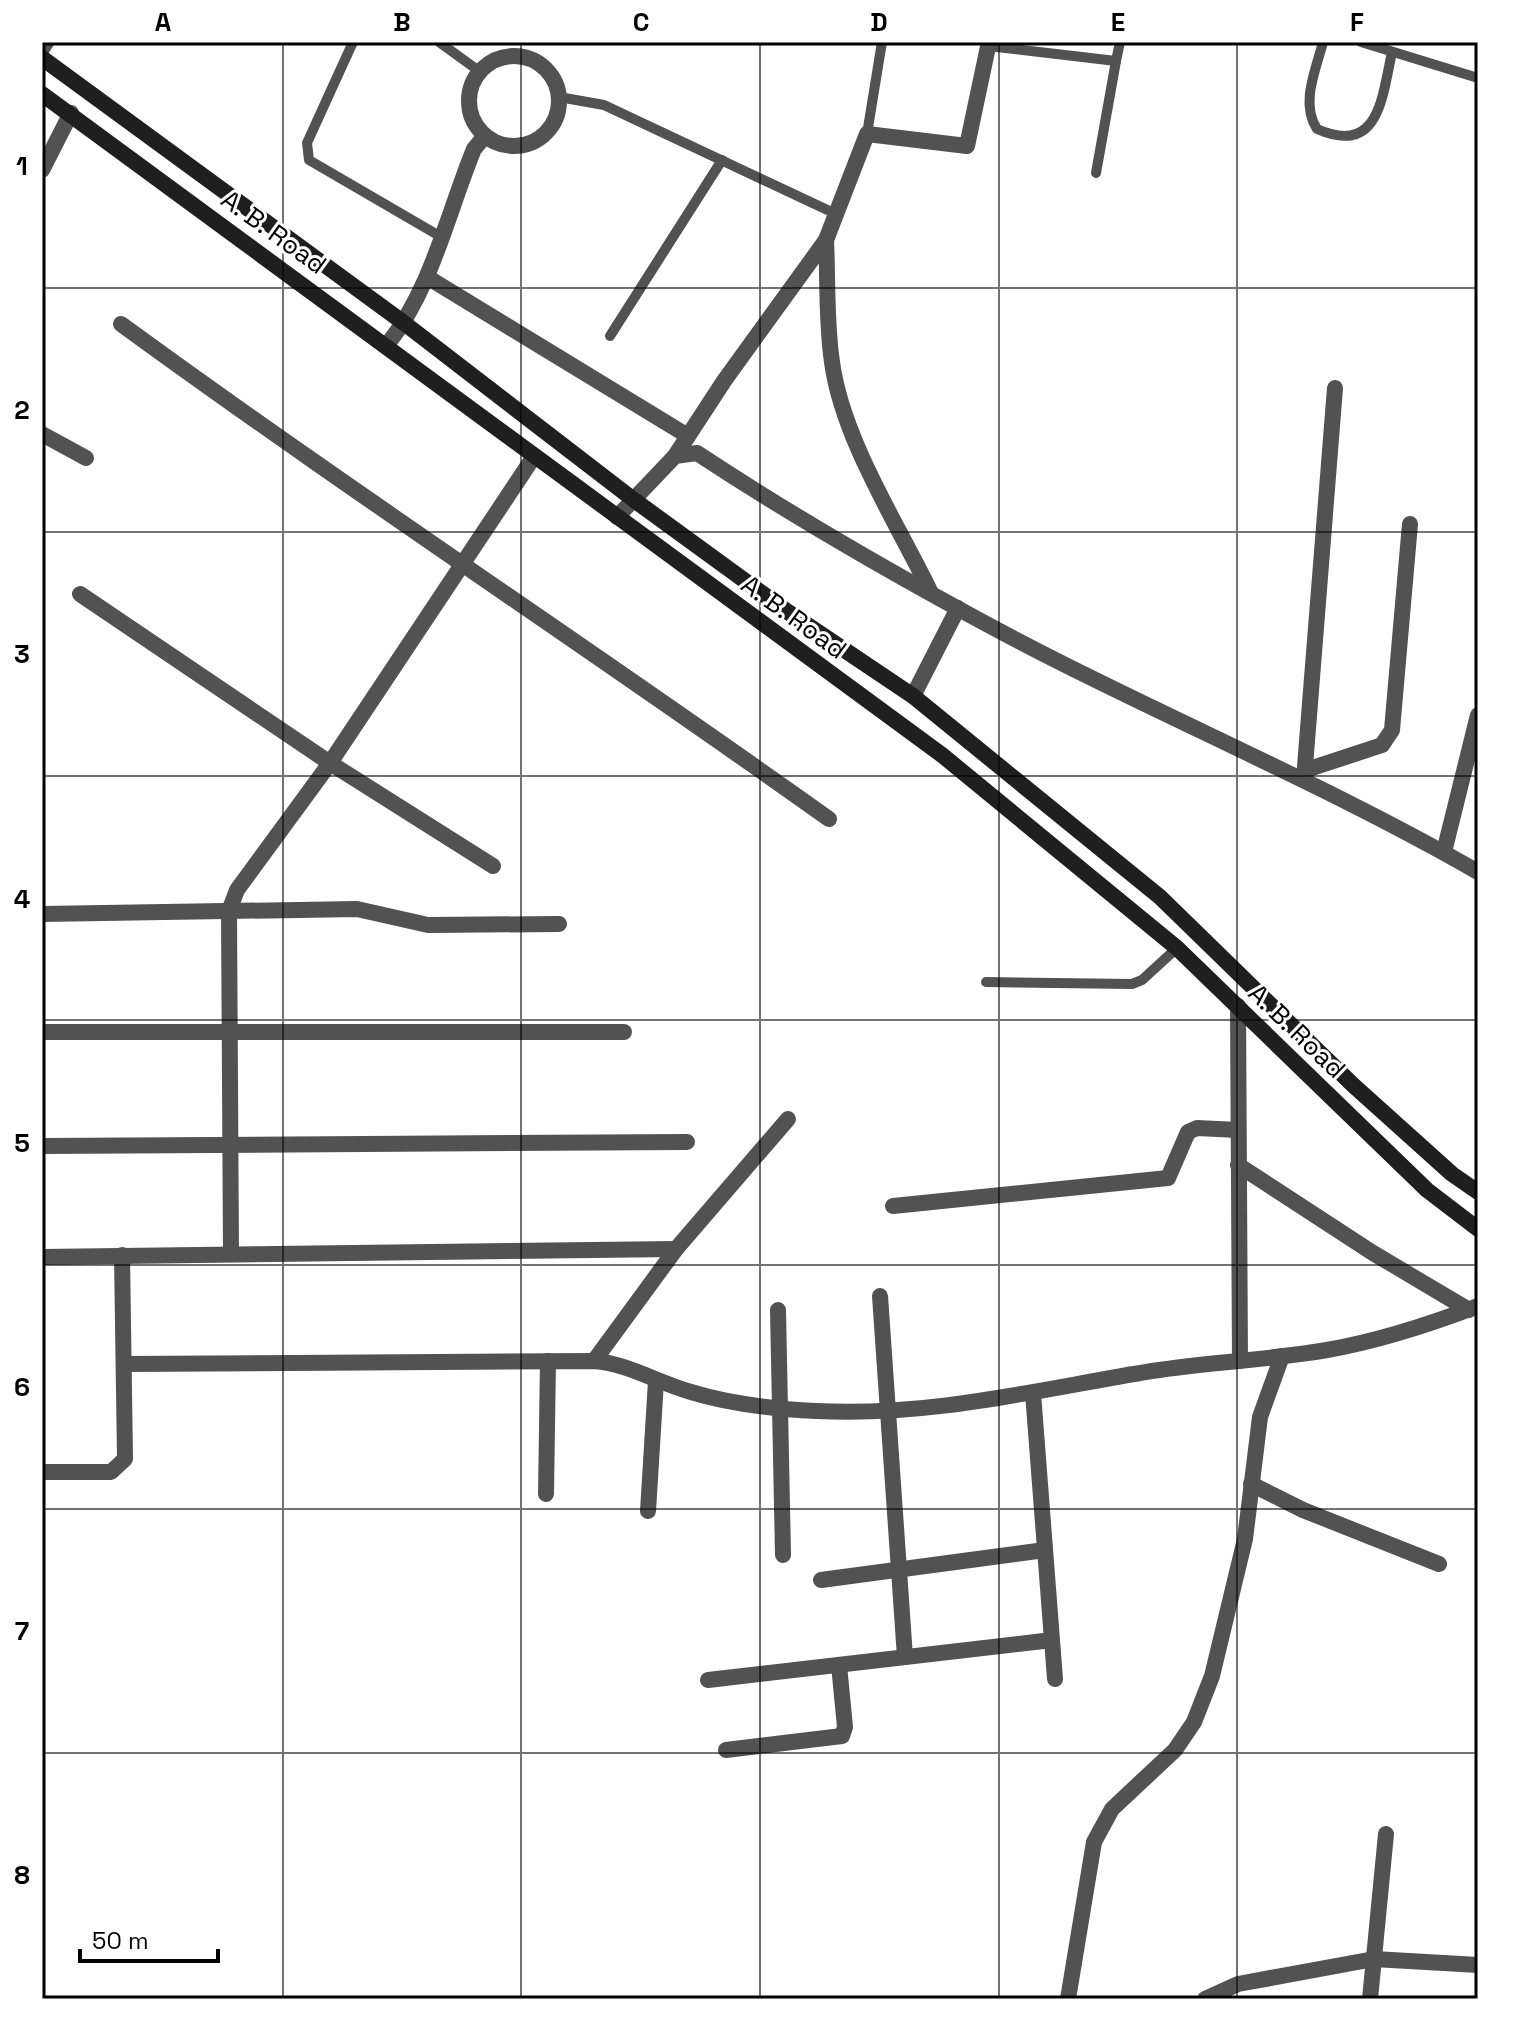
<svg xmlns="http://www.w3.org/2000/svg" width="1520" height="2041" viewBox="0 0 1520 2041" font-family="'Space Grotesk',sans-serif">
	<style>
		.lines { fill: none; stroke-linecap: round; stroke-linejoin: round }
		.service { stroke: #525252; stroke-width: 10 }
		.minor { stroke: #525252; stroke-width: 16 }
		.secondary { stroke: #1f1f1f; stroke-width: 16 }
		.grid { fill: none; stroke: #000; stroke-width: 2; stroke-opacity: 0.55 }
		.labels { text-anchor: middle; stroke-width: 6; stroke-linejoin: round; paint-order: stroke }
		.street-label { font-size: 26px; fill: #000; stroke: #fff }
		.neatline { fill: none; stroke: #000; stroke-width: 3 }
		.grid-label { font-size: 26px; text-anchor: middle; font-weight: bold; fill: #000 }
	</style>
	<rect width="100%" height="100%" fill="#fff"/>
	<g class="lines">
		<g class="service">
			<polyline points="353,42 307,143 309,160 443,238"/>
			<polyline points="439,42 479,71"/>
			<path d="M1323,42C1316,70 1300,103 1317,129C1379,156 1382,98 1392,52"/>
			<polyline points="1361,42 1478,78"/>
			<polyline points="988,46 1116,61 1120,42"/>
			<polyline points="42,54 50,42"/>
			<polyline points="559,97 604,105 836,214"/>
			<polyline points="867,134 882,42"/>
			<polyline points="1096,173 1116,61"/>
			<polyline points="610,336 722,160"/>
			<polyline points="986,982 1132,984 1142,980 1177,948"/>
		</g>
		<g class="minor">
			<circle cx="514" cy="101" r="45"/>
			<polyline points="42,170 71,113"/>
			<path d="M826,240C828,280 826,322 832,362C842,438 897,523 930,591"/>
			<polyline points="427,277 688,436"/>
			<path d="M121,324C354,494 595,652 829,819"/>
			<path d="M387,345C432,288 447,215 474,149L485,136"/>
			<polyline points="42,434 86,458"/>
			<polyline points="675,456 724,381 826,240 867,134 967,146 989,42"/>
			<path d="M617,517L675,456L697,453C788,513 883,568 979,620C1143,709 1316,779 1478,872"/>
			<polyline points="80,594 330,763 493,866"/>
			<polyline points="913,696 958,608"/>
			<polyline points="1306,770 1382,745 1392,730 1410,524"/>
			<polyline points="1304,779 1335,388"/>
			<polyline points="1444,852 1478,715"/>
			<polyline points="42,914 357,909 428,925 559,924"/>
			<polyline points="1238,1006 1240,1361"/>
			<polyline points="42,1032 624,1032"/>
			<polyline points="42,1146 687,1142"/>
			<polyline points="1238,1165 1373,1253 1469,1310"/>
			<polyline points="893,1206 1168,1178 1188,1132 1197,1128 1238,1130"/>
			<polyline points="231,1254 229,911 237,890 330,763 533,458"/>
			<polyline points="42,1257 676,1249"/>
			<polyline points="880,1296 905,1657"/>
			<polyline points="778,1310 783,1555"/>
			<polyline points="594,1361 676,1249 788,1119"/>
			<path d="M124,1364L594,1361C629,1364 656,1382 691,1392C730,1404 775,1409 816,1411C931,1417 1040,1389 1152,1371C1210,1362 1269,1360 1327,1350C1379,1341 1428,1325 1478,1306"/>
			<polyline points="1033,1393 1055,1679"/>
			<polyline points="42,1472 111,1472 125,1459 122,1255"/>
			<polyline points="1251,1484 1303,1510 1439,1564"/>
			<polyline points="546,1494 548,1361"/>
			<polyline points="648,1511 656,1381"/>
			<polyline points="821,1580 1045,1550"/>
			<polyline points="708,1680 1052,1640"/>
			<polyline points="726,1750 842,1736 845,1727 839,1665"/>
			<polyline points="1068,1999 1094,1842 1112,1809 1175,1750 1194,1722 1212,1676 1245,1539 1260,1417 1282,1356"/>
			<polyline points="1205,1999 1238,1984 1374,1959 1478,1965"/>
			<polyline points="1370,1999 1386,1834"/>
		</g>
		<g class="secondary">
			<polyline points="42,58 404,323 634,500 788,612 913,696 1160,897 1353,1085 1452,1174 1478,1192"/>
			<polyline points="42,94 942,755 1177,948 1427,1190 1478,1229"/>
		</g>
	</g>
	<path class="grid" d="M283,42V1999M521,42V1999M760,42V1999M999,42V1999M1237,42V1999M42,288H1478M42,532H1478M42,776H1478M42,1020H1478M42,1265H1478M42,1509H1478M42,1753H1478"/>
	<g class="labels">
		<g class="street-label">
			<text transform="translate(274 232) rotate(36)" y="9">A. B. Road</text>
			<text transform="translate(794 617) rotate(36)" y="9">A. B. Road</text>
			<text transform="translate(1297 1031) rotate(44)" y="9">A. B. Road</text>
		</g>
	</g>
	<rect width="1520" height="2041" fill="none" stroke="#ffffff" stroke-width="88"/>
	<path d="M80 1949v12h138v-12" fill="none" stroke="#000000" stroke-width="4"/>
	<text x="92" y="1949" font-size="24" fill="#000000" stroke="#ffffff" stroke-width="6" paint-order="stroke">50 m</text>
	<rect x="44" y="44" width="1432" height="1953" class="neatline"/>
	<g class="grid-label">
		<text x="163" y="31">A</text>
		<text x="402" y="31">B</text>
		<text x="641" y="31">C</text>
		<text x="879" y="31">D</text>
		<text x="1118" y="31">E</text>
		<text x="1357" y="31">F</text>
		<text x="22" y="175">1</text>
		<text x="22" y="419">2</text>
		<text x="22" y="663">3</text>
		<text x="22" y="908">4</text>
		<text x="22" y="1152">5</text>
		<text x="22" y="1396">6</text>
		<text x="22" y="1640">7</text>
		<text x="22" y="1884">8</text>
	</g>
</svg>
